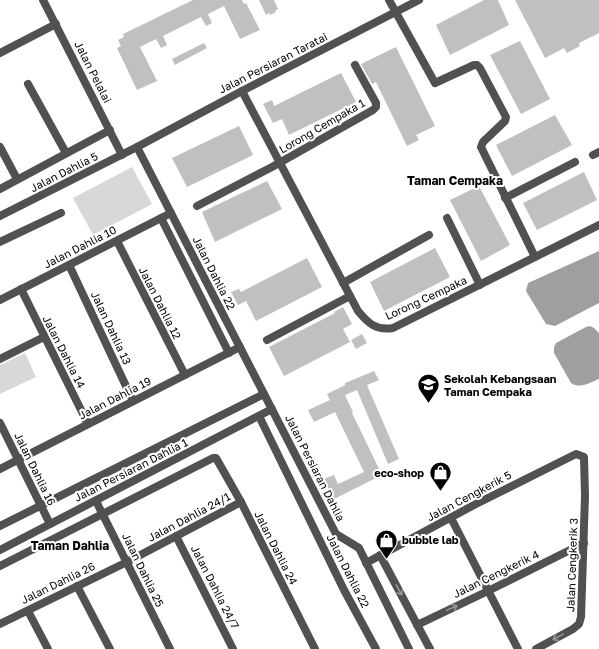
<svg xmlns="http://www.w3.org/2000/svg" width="599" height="649" viewBox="0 0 599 649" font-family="'Golos Text',sans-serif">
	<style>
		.green { fill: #d8d8d8 }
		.water { fill: #9f9f9f }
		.building { fill: #c0c0c0 }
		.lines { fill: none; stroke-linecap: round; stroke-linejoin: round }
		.minor { stroke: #515151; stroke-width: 8 }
		.tertiary { stroke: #515151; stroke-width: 8 }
		.oneway { stroke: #979797 }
		.labels { text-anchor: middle; stroke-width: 4; stroke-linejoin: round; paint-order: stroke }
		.street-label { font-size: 11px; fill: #000; stroke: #fff }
		.poi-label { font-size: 11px; font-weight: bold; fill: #000; stroke: #fff; text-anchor: start }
		.neighbourhood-label { font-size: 12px; font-weight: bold; fill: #000; stroke: #fff }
	</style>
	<rect width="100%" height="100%" fill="#fff"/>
	<g class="green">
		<polygon points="132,167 152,204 93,235 73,198"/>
		<polygon points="25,353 36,377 0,394 0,365"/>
	</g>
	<g class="water">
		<polygon points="599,251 599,303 555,326 546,324 526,291 528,283"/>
		<path d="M590,326L594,328L599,333V379C589,383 580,389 571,383L554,353V347L556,343L586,327Z"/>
	</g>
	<g class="building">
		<polygon points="193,0 242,0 244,4 246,3 260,30 240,39 224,6 208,14 212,23 206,26 201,17 163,36 167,45 161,48 156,39 140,47 157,81 137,90 117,48 121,46 118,40 124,37 123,34"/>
		<polygon points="259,0 274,0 278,9 275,11 276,12 270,15 269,13 266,15"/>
		<polygon points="484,0 498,0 509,25 450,55 436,25"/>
		<polygon points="515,0 599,0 599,33 579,43 580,46 567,53 564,48 545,58"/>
		<polygon points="520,41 550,99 521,114 490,55"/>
		<polygon points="204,43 207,48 175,65 172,59"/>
		<polygon points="396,47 435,126 416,135 419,140 407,146 376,82 372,84 361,64"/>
		<polygon points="341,73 356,102 289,135 282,119 273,123 263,104 272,100 274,106"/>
		<polygon points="555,115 572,145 512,176 496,145"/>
		<polygon points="239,126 253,155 187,187 172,158"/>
		<polygon points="584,172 597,200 537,230 523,203"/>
		<polygon points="267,181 282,209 215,242 202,212"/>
		<polygon points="479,186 510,245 481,261 450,200"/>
		<polygon points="435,248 450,277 384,311 370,282"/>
		<polygon points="307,258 322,287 256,321 246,301 238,305 231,292 239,289 241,292"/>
		<polygon points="343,307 352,324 343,329 350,342 284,376 269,347 335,313 334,312"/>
		<polygon points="362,334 367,343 356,349 351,340"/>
		<polygon points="374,371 379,380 367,385 399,459 388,464 357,390 345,395 353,412 352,413 382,475 334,499 324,479 334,475 338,484 364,472 335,412 314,422 308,410 330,400 327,394 345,385 345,383"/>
	</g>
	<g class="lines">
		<g class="minor">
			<polyline points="43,0 122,155"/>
			<polyline points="389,0 435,83 474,65 477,65 480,68 506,117 505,121 483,142 481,147 535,257"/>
			<polyline points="0,53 56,24"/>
			<polyline points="28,84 66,153"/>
			<path d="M242,91L358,311C368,323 376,331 393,328L599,225"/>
			<polyline points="0,147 17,179"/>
			<polyline points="137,147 336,534 359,548 409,649"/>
			<polyline points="593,155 599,152"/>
			<polyline points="0,189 110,130"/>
			<polyline points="505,198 575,162"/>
			<polyline points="197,206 272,167 373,110 376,107 376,103 355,65"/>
			<polyline points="161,218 229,353"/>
			<polyline points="447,218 480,285"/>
			<polyline points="117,241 185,375"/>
			<polyline points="0,242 61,213"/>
			<polyline points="69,265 133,401"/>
			<polyline points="343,283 429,235"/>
			<polyline points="21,289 88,424"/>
			<polyline points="0,300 171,213"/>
			<polyline points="267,340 350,296"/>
			<polyline points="0,359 44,337"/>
			<polyline points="259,416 344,590 376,649"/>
			<polyline points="0,423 50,524"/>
			<polyline points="0,469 240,347"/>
			<polyline points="96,501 170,649"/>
			<polyline points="451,518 518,649"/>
			<polyline points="0,526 264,394"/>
			<polyline points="176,536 233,649"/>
			<polyline points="0,550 272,409"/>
			<polyline points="380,555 430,649"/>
			<polyline points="366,563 474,505 576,454 584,457 585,496 581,617 579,624 573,629 536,649"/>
			<polyline points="0,566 213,458 216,458 241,502 315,649"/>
			<polyline points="77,586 110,649"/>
			<polyline points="28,611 48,649"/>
			<polyline points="0,624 127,562 241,502"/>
			<polyline points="417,625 488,591 584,543"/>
		</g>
		<polyline class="tertiary" points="0,216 137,147 242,91 419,0"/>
	</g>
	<defs><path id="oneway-shaft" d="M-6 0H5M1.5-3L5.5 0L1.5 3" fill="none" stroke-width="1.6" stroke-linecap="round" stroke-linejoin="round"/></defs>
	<g class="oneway">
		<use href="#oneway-shaft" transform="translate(399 590) rotate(62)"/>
		<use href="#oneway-shaft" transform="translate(452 608) rotate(-25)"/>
		<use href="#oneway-shaft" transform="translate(558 637) rotate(151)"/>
	</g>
	<defs>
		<symbol id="school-pin" viewBox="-11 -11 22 30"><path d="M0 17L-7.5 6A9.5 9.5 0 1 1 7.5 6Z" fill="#000" stroke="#fff"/><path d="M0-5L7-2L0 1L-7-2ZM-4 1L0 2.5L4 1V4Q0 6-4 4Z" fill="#fff"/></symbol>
		<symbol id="shop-pin" viewBox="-11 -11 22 30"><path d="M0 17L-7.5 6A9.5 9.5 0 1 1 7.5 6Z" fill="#000" stroke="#fff"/><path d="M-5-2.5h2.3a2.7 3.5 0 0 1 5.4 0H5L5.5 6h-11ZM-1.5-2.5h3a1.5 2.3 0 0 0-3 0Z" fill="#fff"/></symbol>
	</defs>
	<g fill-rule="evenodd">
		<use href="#school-pin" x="416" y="372" width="25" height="34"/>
		<use href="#shop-pin" x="428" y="460" width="25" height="34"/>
		<use href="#shop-pin" x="374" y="528" width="25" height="34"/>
	</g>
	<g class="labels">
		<g class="street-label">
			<text transform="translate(273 63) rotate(-27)" y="4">Jalan Persiaran Taratai</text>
			<text transform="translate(93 72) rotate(63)" y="4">Jalan Pelalai</text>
			<text transform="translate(322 126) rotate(-30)" y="4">Lorong Cempaka 1</text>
			<text transform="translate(64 172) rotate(-27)" y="4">Jalan Dahlia 5</text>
			<text transform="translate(80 247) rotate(-27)" y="4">Jalan Dahlia 10</text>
			<text transform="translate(214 273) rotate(63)" y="4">Jalan Dahlia 22</text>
			<text transform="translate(426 298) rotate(-25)" y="4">Lorong Cempaka</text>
			<text transform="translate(160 303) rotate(63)" y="4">Jalan Dahlia 12</text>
			<text transform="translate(111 328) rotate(65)" y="4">Jalan Dahlia 13</text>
			<text transform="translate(64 352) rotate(63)" y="4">Jalan Dahlia 14</text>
			<text transform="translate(115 398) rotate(-27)" y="4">Jalan Dahlia 19</text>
			<text transform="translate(315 468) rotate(63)" y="4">Jalan Persiaran Dahlia</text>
			<text transform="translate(35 469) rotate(64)" y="4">Jalan Dahlia 16</text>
			<text transform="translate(131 470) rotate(-27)" y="4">Jalan Persiaran Dahlia 1</text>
			<text transform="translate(469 496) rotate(-28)" y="4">Jalan Cengkerik 5</text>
			<text transform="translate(189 517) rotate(-28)" y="4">Jalan Dahlia 24/1</text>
			<text transform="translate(276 548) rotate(63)" y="4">Jalan Dahlia 24</text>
			<text transform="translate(572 565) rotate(-88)" y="4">Jalan Cengkerik 3</text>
			<text transform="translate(143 570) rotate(64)" y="4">Jalan Dahlia 25</text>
			<text transform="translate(348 571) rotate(63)" y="4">Jalan Dahlia 22</text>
			<text transform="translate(496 574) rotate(-26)" y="4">Jalan Cengkerik 4</text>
			<text transform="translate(58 583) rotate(-26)" y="4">Jalan Dahlia 26</text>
			<text transform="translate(215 587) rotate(63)" y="4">Jalan Dahlia 24/7</text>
		</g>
		<g class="poi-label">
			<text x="444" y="383">Sekolah Kebangsaan<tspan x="444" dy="13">Taman Cempaka</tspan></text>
			<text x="424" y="477" text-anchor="end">eco-shop</text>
			<text x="402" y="544">bubble lab</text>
		</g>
		<g class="neighbourhood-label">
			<text x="455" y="185">Taman Cempaka</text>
			<text x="70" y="550">Taman Dahlia</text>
		</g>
	</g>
</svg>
